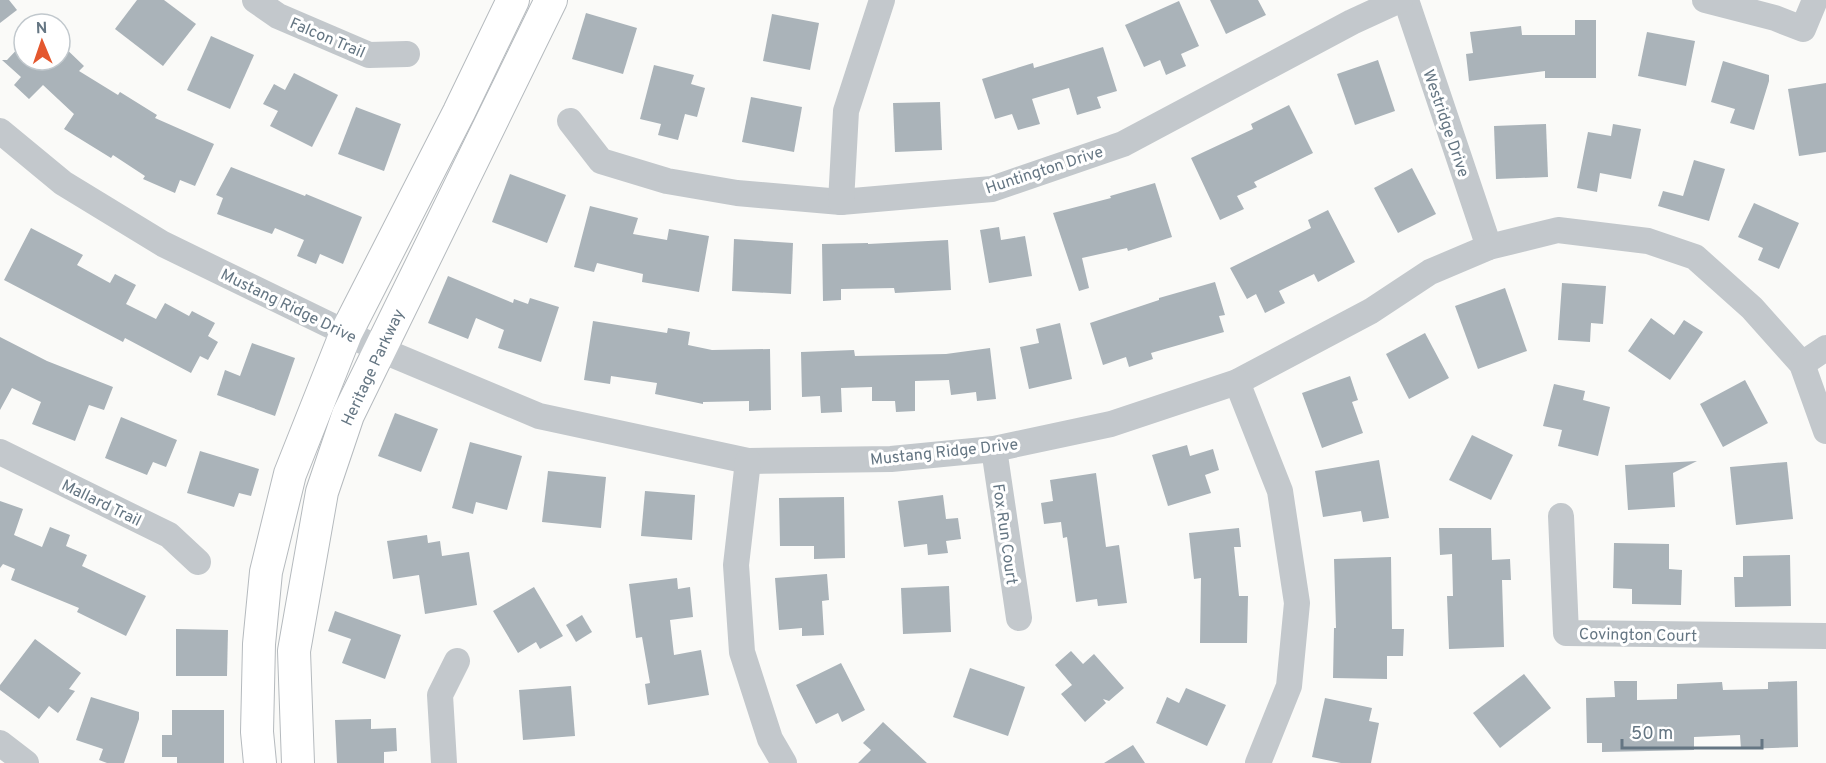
<svg xmlns="http://www.w3.org/2000/svg" width="1826" height="763" viewBox="0 0 1826 763" font-family="Overpass,sans-serif">
	<style>
		.building { fill: #aab3b9 }
		.lines { fill: none; stroke-linecap: round; stroke-linejoin: round }
		.major-casing { stroke: #b5babe; stroke-width: 34 }
		.minor { stroke: #c3c8cc; stroke-width: 26 }
		.major { stroke: #fff; stroke-width: 32 }
		.labels { text-anchor: middle; stroke-width: 6; stroke-linejoin: round; paint-order: stroke }
		.street-label { font-size: 16px; fill: #657683; stroke: #fff }
	</style>
	<rect width="100%" height="100%" fill="#fafaf8"/>
	<g class="building">
		<polygon points="0,0 9,0 17,10 0,23"/>
		<polygon points="137,0 164,0 196,24 163,66 115,29"/>
		<polygon points="1210,0 1258,0 1266,15 1226,34"/>
		<polygon points="1179,1 1199,46 1181,54 1186,66 1166,75 1160,60 1144,67 1125,25"/>
		<polygon points="586,13 637,28 623,74 572,59"/>
		<polygon points="772,14 819,23 810,70 763,61"/>
		<polygon points="1575,20 1596,20 1596,78 1545,78 1545,71 1469,81 1466,54 1473,53 1470,32 1521,26 1522,35 1575,35"/>
		<polygon points="1647,32 1695,41 1686,86 1638,76"/>
		<polygon points="211,36 254,55 230,109 187,90"/>
		<polygon points="24,42 24,60 60,60 60,43 84,66 79,71 118,95 120,92 157,115 155,118 214,144 195,186 180,180 175,193 143,179 145,176 113,155 111,158 64,129 74,114 43,85 29,99 14,85 21,77 2,60 7,60"/>
		<polygon points="1103,47 1117,91 1097,97 1101,108 1077,115 1069,88 1032,99 1040,124 1018,130 1012,114 995,119 982,79 1033,63 1034,68"/>
		<polygon points="1378,60 1395,111 1355,125 1337,74"/>
		<polygon points="1723,61 1769,75 1769,81 1754,130 1730,123 1735,109 1711,102"/>
		<polygon points="654,65 694,75 691,84 705,88 697,117 685,114 678,140 658,135 661,124 640,119"/>
		<polygon points="294,73 338,95 312,147 270,126 278,111 263,104 274,84 285,90"/>
		<polygon points="1826,83 1826,152 1799,156 1788,89"/>
		<polygon points="751,97 802,107 794,152 742,142"/>
		<polygon points="940,102 942,150 895,152 893,103"/>
		<polygon points="1289,105 1313,153 1254,182 1257,187 1237,196 1244,209 1220,220 1191,158 1253,129 1251,124"/>
		<polygon points="356,107 401,124 384,171 338,154"/>
		<polygon points="1546,124 1548,177 1496,179 1494,126"/>
		<polygon points="1613,124 1641,129 1631,179 1600,173 1597,192 1577,188 1588,132 1611,136"/>
		<polygon points="1694,160 1725,169 1709,221 1658,206 1663,191 1683,196"/>
		<polygon points="231,167 305,196 306,194 362,217 343,264 320,254 316,264 297,256 304,240 275,228 272,234 217,214 223,198 216,195"/>
		<polygon points="1412,168 1436,214 1398,233 1374,188"/>
		<polygon points="510,174 566,195 547,243 492,222"/>
		<polygon points="1155,183 1172,237 1128,251 1127,248 1082,258 1089,288 1079,291 1053,213 1111,198 1110,196"/>
		<polygon points="1754,203 1799,223 1779,269 1758,260 1763,248 1738,237"/>
		<polygon points="590,206 638,218 633,234 667,240 669,229 709,236 699,292 642,282 643,274 597,263 594,272 574,267"/>
		<polygon points="1328,210 1355,262 1318,282 1314,274 1279,291 1285,303 1265,313 1256,294 1247,299 1230,268 1311,228 1308,220"/>
		<polygon points="999,227 1001,240 1025,236 1032,276 989,283 980,230"/>
		<polygon points="31,228 83,255 77,265 110,283 115,274 136,285 126,304 156,319 165,303 189,316 192,311 215,323 208,336 218,342 208,360 200,356 191,373 125,338 123,342 4,280"/>
		<polygon points="734,239 793,243 791,294 732,291"/>
		<polygon points="948,240 951,290 895,293 894,288 841,289 841,300 823,301 822,244 868,243 868,244"/>
		<polygon points="448,276 513,303 514,299 528,304 530,298 559,307 541,362 498,348 504,330 476,318 468,339 428,323"/>
		<polygon points="1215,282 1225,315 1219,316 1224,332 1151,353 1153,359 1129,367 1126,357 1103,365 1090,323 1159,300 1159,298"/>
		<polygon points="1562,283 1606,286 1603,324 1591,323 1590,342 1558,340"/>
		<polygon points="1505,288 1527,351 1478,369 1455,306"/>
		<polygon points="1651,318 1674,335 1684,320 1703,332 1670,380 1628,351"/>
		<polygon points="593,321 667,333 668,328 690,332 688,345 712,350 770,349 771,410 749,411 749,401 703,402 703,404 655,394 657,383 611,376 610,384 584,380"/>
		<polygon points="1060,323 1072,379 1029,389 1020,347 1039,343 1036,329"/>
		<polygon points="1425,333 1449,378 1409,399 1386,354"/>
		<polygon points="0,337 47,361 113,387 104,410 89,405 75,441 32,424 41,402 12,388 0,410"/>
		<polygon points="252,343 295,358 275,416 217,395 225,370 240,376"/>
		<polygon points="990,348 996,399 977,401 976,392 951,395 949,380 915,381 915,411 896,412 895,401 872,401 872,387 841,388 842,412 821,413 820,396 802,397 801,352 854,350 855,356 946,354"/>
		<polygon points="1350,376 1358,400 1352,402 1363,433 1322,448 1302,393"/>
		<polygon points="1745,380 1768,423 1723,447 1700,404"/>
		<polygon points="1554,384 1585,391 1583,400 1610,407 1598,456 1558,446 1562,430 1543,426"/>
		<polygon points="395,413 438,429 421,472 378,456"/>
		<polygon points="121,417 177,440 166,467 153,462 147,475 105,458"/>
		<polygon points="1472,435 1513,455 1491,500 1449,480"/>
		<polygon points="470,442 522,456 507,510 476,502 473,514 452,508"/>
		<polygon points="1187,445 1190,456 1213,449 1219,470 1205,475 1211,493 1168,506 1152,455"/>
		<polygon points="200,451 259,469 251,496 239,493 234,507 187,493"/>
		<polygon points="1379,460 1389,518 1363,522 1361,511 1323,517 1315,471"/>
		<polygon points="1697,461 1673,473 1675,507 1628,510 1625,465"/>
		<polygon points="1787,462 1793,519 1736,525 1730,467"/>
		<polygon points="548,471 606,477 601,528 542,522"/>
		<polygon points="1096,473 1106,547 1119,545 1127,603 1098,606 1097,599 1076,602 1067,537 1063,538 1061,522 1044,524 1041,503 1053,501 1050,480"/>
		<polygon points="645,491 695,495 692,540 641,536"/>
		<polygon points="943,495 946,519 958,518 961,539 946,541 948,553 928,555 927,544 904,547 898,501"/>
		<polygon points="844,497 845,558 814,559 814,546 780,546 779,498"/>
		<polygon points="0,501 23,509 14,535 42,547 50,527 70,535 66,546 87,555 82,566 146,596 126,636 77,612 79,608 11,580 15,569 3,564 0,568"/>
		<polygon points="1239,528 1241,547 1234,547 1239,596 1248,596 1247,643 1200,643 1201,578 1194,579 1189,533"/>
		<polygon points="1439,528 1491,528 1492,560 1510,559 1511,580 1502,580 1504,647 1449,649 1447,596 1453,596 1452,554 1440,555"/>
		<polygon points="427,535 428,543 440,541 442,556 469,552 477,605 425,614 419,575 393,579 387,541"/>
		<polygon points="1614,543 1669,544 1669,569 1682,570 1681,605 1632,604 1632,589 1613,588"/>
		<polygon points="1790,555 1791,606 1735,607 1734,577 1743,577 1743,556"/>
		<polygon points="1391,557 1392,629 1404,629 1403,656 1387,656 1387,679 1333,678 1334,628 1336,628 1334,559"/>
		<polygon points="827,574 829,600 822,601 824,635 802,636 802,628 779,630 775,578"/>
		<polygon points="677,578 678,589 690,587 693,617 670,620 674,655 701,650 709,695 648,705 645,684 650,683 642,637 636,638 629,584"/>
		<polygon points="949,586 951,632 903,634 901,588"/>
		<polygon points="534,587 563,636 540,649 536,642 518,653 493,611"/>
		<polygon points="335,611 401,635 385,679 342,663 351,639 328,631"/>
		<polygon points="582,615 592,632 576,642 566,625"/>
		<polygon points="176,629 228,630 227,676 176,676"/>
		<polygon points="35,639 81,673 69,689 75,691 58,713 49,706 39,719 0,690 0,685"/>
		<polygon points="1071,651 1083,664 1094,654 1124,688 1109,701 1103,699 1106,703 1085,722 1061,694 1072,685 1055,665"/>
		<polygon points="841,663 865,710 842,722 838,713 816,724 796,685"/>
		<polygon points="970,668 1025,687 1008,736 953,717"/>
		<polygon points="1524,674 1551,708 1500,748 1473,713"/>
		<polygon points="1614,681 1637,681 1637,700 1677,699 1677,684 1722,682 1723,690 1768,689 1768,682 1797,681 1798,747 1741,749 1740,735 1694,737 1694,750 1602,752 1602,743 1587,743 1586,698 1615,697"/>
		<polygon points="571,686 575,736 523,740 519,690"/>
		<polygon points="1186,688 1226,705 1207,746 1156,723 1167,697 1179,703"/>
		<polygon points="91,697 139,712 139,719 124,763 107,763 99,760 103,749 76,740"/>
		<polygon points="1325,698 1372,708 1369,721 1379,723 1371,763 1341,763 1312,757"/>
		<polygon points="172,710 224,710 224,763 177,763 177,757 162,757 162,735 172,735"/>
		<polygon points="371,719 371,729 396,728 397,751 384,752 384,763 337,763 335,720"/>
		<polygon points="883,722 927,763 858,763 871,750 863,743"/>
		<polygon points="1133,745 1145,763 1104,763"/>
	</g>
	<g class="lines">
		<defs>
			<g id="major">
				<polyline points="260,763 257,732 259,644 266,572 290,474 346,333 459,112 513,0"/>
				<polyline points="298,763 294,651 322,492 348,415 551,0"/>
			</g>
		</defs>
		<use href="#major" class="major-casing"/>
		<g class="minor">
			<polyline points="255,0 278,16 369,55 407,54"/>
			<polyline points="1406,0 1489,247"/>
			<polyline points="1705,0 1775,18 1803,29 1815,0"/>
			<polyline points="570,121 601,161 667,181 737,193 841,202 992,189 1123,144 1352,22 1400,0"/>
			<polyline points="0,131 63,183 163,244 379,349 539,416 748,461 891,459 994,449 1111,424 1237,382 1371,311 1430,272 1489,247 1558,230 1648,241 1695,257 1752,308 1802,364 1826,431"/>
			<polyline points="841,202 846,111 882,0"/>
			<polyline points="1802,364 1826,348"/>
			<polyline points="1237,382 1280,491 1297,603 1289,686 1258,763"/>
			<polyline points="994,449 1019,618"/>
			<polyline points="0,452 169,535 198,562"/>
			<polyline points="748,461 736,565 742,652 770,739 784,763"/>
			<polyline points="1561,516 1566,633 1826,636"/>
			<polyline points="0,743 26,763"/>
			<polyline points="444,763 440,695 457,661"/>
		</g>
		<use href="#major" class="major"/>
	</g>
	<g class="labels">
		<g class="street-label">
			<text transform="translate(328 37) rotate(23)" y="6">Falcon Trail</text>
			<text transform="translate(1447 123) rotate(71)" y="6">Westridge Drive</text>
			<text transform="translate(1044 169) rotate(-18)" y="6">Huntington Drive</text>
			<text transform="translate(289 305) rotate(26)" y="6">Mustang Ridge Drive</text>
			<text transform="translate(372 367) rotate(-65)" y="6">Heritage Parkway</text>
			<text transform="translate(944 451) rotate(-6)" y="6">Mustang Ridge Drive</text>
			<text transform="translate(102 502) rotate(26)" y="6">Mallard Trail</text>
			<text transform="translate(1006 534) rotate(82)" y="6">Fox Run Court</text>
			<text transform="translate(1638 634) rotate(1)" y="6">Covington Court</text>
		</g>
	</g>
	<g transform="translate(42 42) rotate(358)"><circle r="28" fill="#ffffff" stroke="#c1c8cd" stroke-width="1.5"/>
	<path d="M0-4.5L10 22L0 15L-10 22Z" fill="#e4572e"/>
	<text y="-9" font-size="16" font-weight="bold" text-anchor="middle" fill="#657683">N</text>
	</g>
	<path d="M1622 739v9h140v-9" fill="none" stroke="#657683" stroke-width="3"/>
	<text x="1631" y="739" font-size="18" fill="#657683" stroke="#ffffff" stroke-width="4.5" paint-order="stroke">50 m</text>
</svg>
